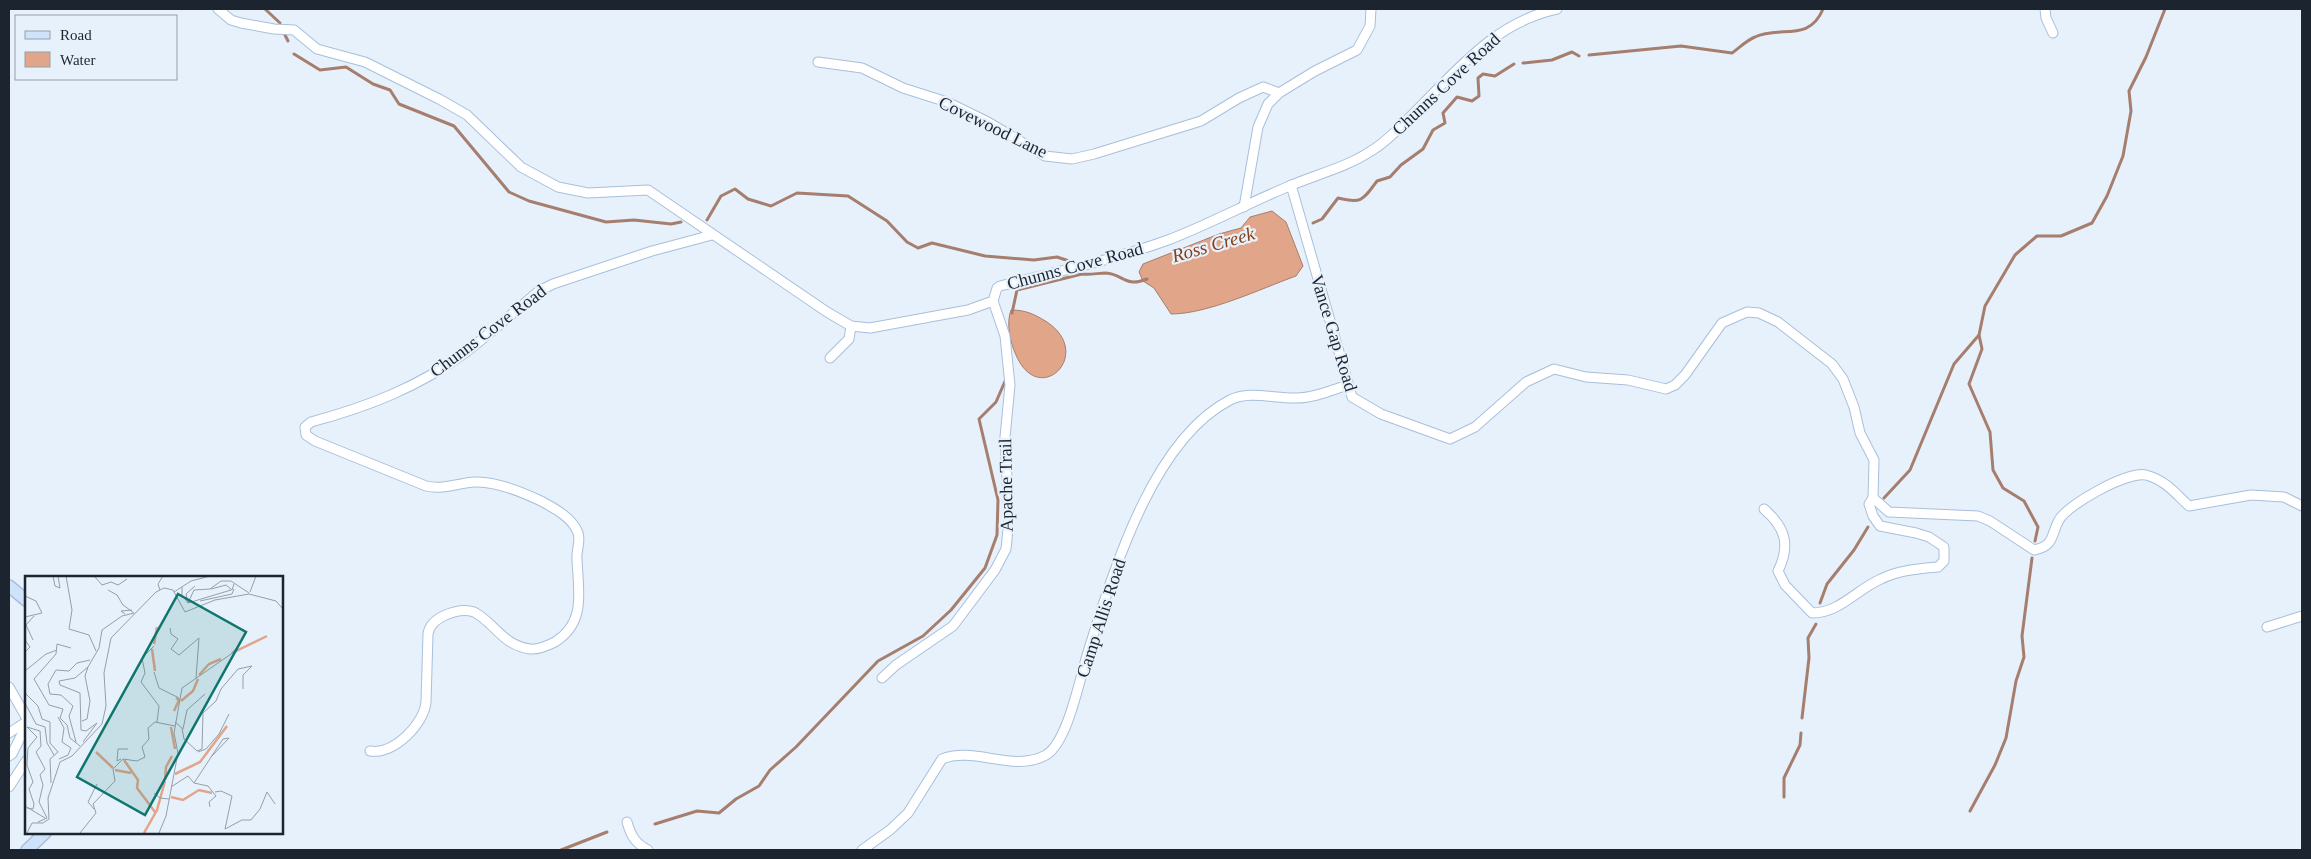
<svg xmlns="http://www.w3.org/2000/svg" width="2311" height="859" viewBox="0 0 2311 859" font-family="Georgia,serif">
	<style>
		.water { fill: #e1a589; stroke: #a67e6e }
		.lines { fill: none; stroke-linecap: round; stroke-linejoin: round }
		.stream { stroke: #a67e6e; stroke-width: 3 }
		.minor-casing { stroke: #a8bfdb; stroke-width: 11 }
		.secondary-casing { stroke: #a8bfdb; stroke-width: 14 }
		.minor { stroke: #fff; stroke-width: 9 }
		.secondary { stroke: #cee3fa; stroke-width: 11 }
		.labels { text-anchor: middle; stroke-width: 4.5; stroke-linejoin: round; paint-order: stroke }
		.street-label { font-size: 18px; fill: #1b242f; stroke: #e7f1fc }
		.water-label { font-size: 19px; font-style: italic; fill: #863e16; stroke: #e7f1fc }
		.inset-river { fill: none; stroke: #e1a589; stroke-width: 2.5 }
		.inset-road { fill: none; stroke: #959faa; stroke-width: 1 }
		.view { fill: #0f766e; fill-opacity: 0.15; stroke: #0f766e; stroke-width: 2.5 }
		.inset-edge { fill: none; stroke: #1b242f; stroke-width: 2.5 }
	</style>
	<rect width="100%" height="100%" fill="#e7f1fc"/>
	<g class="water">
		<path d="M1272,211L1286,222L1303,266L1296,276C1260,289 1208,314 1171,314L1154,288L1143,281L1139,272L1143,264L1219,234L1241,228L1250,217Z"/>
		<path d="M1011,310C1026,310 1034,314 1047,322C1095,354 1039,409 1016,355C1010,342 1006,323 1011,310Z"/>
	</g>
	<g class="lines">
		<g class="stream">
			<polyline points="265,9 280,23"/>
			<polyline points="284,33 288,41"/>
			<polyline points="294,54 320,70 346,67 373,84 390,90 399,104 454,126 509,192 529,201 606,222 634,220 671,224 681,222"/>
			<path d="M1589,55L1681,46L1732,53C1739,48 1747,40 1755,37C1780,25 1809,43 1823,9"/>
			<polyline points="1523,63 1552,60 1572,52 1579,56"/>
			<polyline points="707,220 721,196 735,189 748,199 771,206 797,193 848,196 887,221 907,242 918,248 932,243 985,256 1034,260 1057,257 1072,262"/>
			<path d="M1313,223L1322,219L1338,198C1362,204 1363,200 1377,181L1390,177L1401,165L1423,149L1433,130L1445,123L1443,113L1457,97L1472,101L1479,96L1478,78L1483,74L1495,76L1514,64"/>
			<path d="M1012,313L1017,290L1082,274C1091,275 1098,273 1106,273C1123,274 1125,288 1147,279"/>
			<polyline points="1979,335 1982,349 1969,384 1990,432 1993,470 2003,488 2024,501 2038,527 2035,541"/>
			<polyline points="1884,498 1910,470 1954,364 1979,335 1985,306 2015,255 2037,236 2061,236 2092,223 2107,196 2123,156 2131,111 2129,91 2146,57 2165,9"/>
			<polyline points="1820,603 1827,584 1854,550 1868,527"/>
			<polyline points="1802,718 1809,658 1808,638 1816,624"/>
			<polyline points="1784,797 1784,778 1800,745 1801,733"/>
			<polyline points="1970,811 1995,765 2006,738 2016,681 2024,657 2022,636 2032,558"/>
			<polyline points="655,824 697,811 719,813 736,799 759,786 770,770 796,747 878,661 923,636 951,610 985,568 997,535 998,500 979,419 996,402 1006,379"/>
			<polyline points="561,850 607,832"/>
		</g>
		<defs>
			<g id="minor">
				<path d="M218,9L231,20L241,23L274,29L294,30L317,49L365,62L439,99L467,115L521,167L558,187L588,193L648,190L827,312L851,326L870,328L968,310L993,301L997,288L1000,286C1056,272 1113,260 1168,240C1210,224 1250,202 1292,185C1318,174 1347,167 1371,151C1388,141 1402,125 1416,111C1458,69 1496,22 1557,9"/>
				<polyline points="2045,9 2046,18 2053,33"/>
				<polyline points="818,62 862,68 903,88 947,102 988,122 1045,156 1072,159 1094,154 1201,121 1239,98 1263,87 1279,93"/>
				<path d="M1291,185L1352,397L1381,414L1450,439L1475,427L1526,382L1554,369L1586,377L1628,380L1666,389L1675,385L1685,375L1722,323L1747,312L1759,313L1778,322L1832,364L1843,379L1854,407L1860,433L1874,460L1873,498L1889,512L1978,516L1990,521L2034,550C2055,546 2051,534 2059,520C2068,504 2128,471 2146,475C2165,480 2175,493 2189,506L2251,495L2284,497L2302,506"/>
				<polyline points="1244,207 1258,127 1268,104 1279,93 1315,71 1357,50 1370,26 1371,9"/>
				<polyline points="830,358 849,339 851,326"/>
				<path d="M1764,509C1785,527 1791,545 1778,571L1785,585L1812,613C1840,613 1857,589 1881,579C1899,570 1918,569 1938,567L1944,561V547L1929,537L1916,533L1880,526L1873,516L1869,504L1873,498"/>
				<polyline points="2267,627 2302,616"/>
				<polyline points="882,678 896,665 953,626 995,570 1006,549 1009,519 1005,437 1010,385 1005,336 993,301"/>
				<polyline points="9,687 26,717"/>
				<polyline points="9,733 26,722"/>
				<path d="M370,751C394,755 424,724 426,702L428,634C430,617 459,607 474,612C495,623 502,645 530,649C538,650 547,646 555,642C587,622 578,590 577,559C576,551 581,541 578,533C573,518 554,508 541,501C522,492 496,481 475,482C458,483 443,490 426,486L315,441L306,435L305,427L311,422C367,407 419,387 466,352C491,333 515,311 539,291L553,284L652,251L712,235"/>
				<polyline points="9,756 12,754 26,726"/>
				<polyline points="9,787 26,761"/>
				<path d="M627,822C631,836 635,843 648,850"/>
				<path d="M862,850L890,830L908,813L942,759C975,746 1013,773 1046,755C1068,742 1080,677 1088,652C1113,573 1152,440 1230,400C1249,390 1276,399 1297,398C1314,398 1332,390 1348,385"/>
			</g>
			<g id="secondary">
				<polyline points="9,586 26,600"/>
				<polyline points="27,850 45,833"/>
			</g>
		</defs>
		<use href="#minor" class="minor-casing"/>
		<use href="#secondary" class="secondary-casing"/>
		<use href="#minor" class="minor"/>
		<use href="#secondary" class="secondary"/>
	</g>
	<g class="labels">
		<g class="street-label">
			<text transform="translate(1446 84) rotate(-43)" y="6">Chunns Cove Road</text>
			<text transform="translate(993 127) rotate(26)" y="6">Covewood Lane</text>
			<text transform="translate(1075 266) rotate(-15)" y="6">Chunns Cove Road</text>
			<text transform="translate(488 331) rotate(-37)" y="6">Chunns Cove Road</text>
			<text transform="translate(1334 333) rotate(73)" y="6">Vance Gap Road</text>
			<text transform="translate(1006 485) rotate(-91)" y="6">Apache Trail</text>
			<text transform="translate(1101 618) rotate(-72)" y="6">Camp Allis Road</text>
		</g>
		<g class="water-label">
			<text transform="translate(1213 244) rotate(-16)" y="7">Ross Creek</text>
		</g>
	</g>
	<g transform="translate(25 576)">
		<rect width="258" height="258" fill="#e7f1fc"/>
		<path class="inset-river" d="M129,68L132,51M127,73L130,95M207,77L242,60M174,99L184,88L196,83M156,125L168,115L173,103M149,135L154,124L151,122M146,151L150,173M71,176L88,192M99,184L113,204L112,212L130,236M90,194L106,197M150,198L175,186L202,150M140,204L141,191L147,180M146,221L158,224L174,214L187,217M119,257L132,234L140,205"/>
		<path class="inset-road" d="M28,0L30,10L35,12L33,0M41,0L47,34L44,53L64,59L71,75M70,1L77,9L86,6L93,9L102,3M170,10L161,18L163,27L206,14M157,11V19L163,27L169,14L185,13L196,5H206L224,17M186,13L201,9L207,14L209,8M83,14L92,19L98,29L109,37M135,14L133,8L138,0M149,16L166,5L185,0M225,16L231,0M0,20L11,25L17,37L0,41M175,25L207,18L209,13M100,38L96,35L107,34M145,52L146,58L153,63L146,73L154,79L174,62L171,102M0,64L5,71L0,76M8,64L1,49L9,40M129,70L117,82L120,97L116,106L134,130L132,146M0,95L21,78L32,74M129,96L134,112L154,122M0,117L13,130L17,143L25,146V167L33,176L25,183L26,207M0,127L11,148L20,151L22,167L29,179M38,133L35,142L42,149L45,162L55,170M38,133L24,129L9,103L31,78L32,68L46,72M33,141L39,152L37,166L46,172L43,179L34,183M57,145L62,143L65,125L60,100L63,91M150,146L157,152L159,163L172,175M2,151L15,155L16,170L11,176L20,193L15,199L18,209L14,226L22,242L13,246M158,153L162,134L180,118M51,166L44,140L48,130L36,119L25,118L23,108L31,94L44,95L52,87L65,84M58,166L72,147L61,155L56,154L55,117L35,109L34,105L50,102L63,91L74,72L77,54L97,40L109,37M172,175L177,173L178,137L191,125L196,113L213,93L227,90L218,99V113M173,176L181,173L194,158L204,138M96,183L92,185L93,173H103M169,207L198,163L204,162L187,180M146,211L163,200L169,207L183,210L191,220L184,226L185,231M190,216L196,215L207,220L200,253L217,244H226L235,233L242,216L250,228M129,217L135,222L144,223M0,230L20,242M2,232L8,233L9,228L4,213L8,206L2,189L3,172L12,161L2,151M69,233L63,226L72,208M2,257L7,247H18L24,243L23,222L35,186L47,180L77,148L81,130L79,97L86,62L131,16L139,12L148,14L160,36L190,24L224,18L251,25L258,33M55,257L71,237L68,228L90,205L88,193L98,183L112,185L120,181L117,171L124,163L123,152L130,146L150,150M134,257L141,240L153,177L149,157L157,112L206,78L216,67"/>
		<path class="view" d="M153,18L221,56L120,239L52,201Z"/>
		<rect width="258" height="258" class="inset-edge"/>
	</g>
	<rect width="2311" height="859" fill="none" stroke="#1b242f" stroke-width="20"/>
	<rect x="15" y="15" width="162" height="65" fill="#e7f1fc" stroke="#959faa"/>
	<rect x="25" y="31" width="25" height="8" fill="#cee3fa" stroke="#959faa"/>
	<text x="60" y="40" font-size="15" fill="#1b242f">Road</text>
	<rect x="25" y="52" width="25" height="15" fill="#e1a589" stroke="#959faa"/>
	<text x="60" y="65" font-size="15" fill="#1b242f">Water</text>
</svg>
